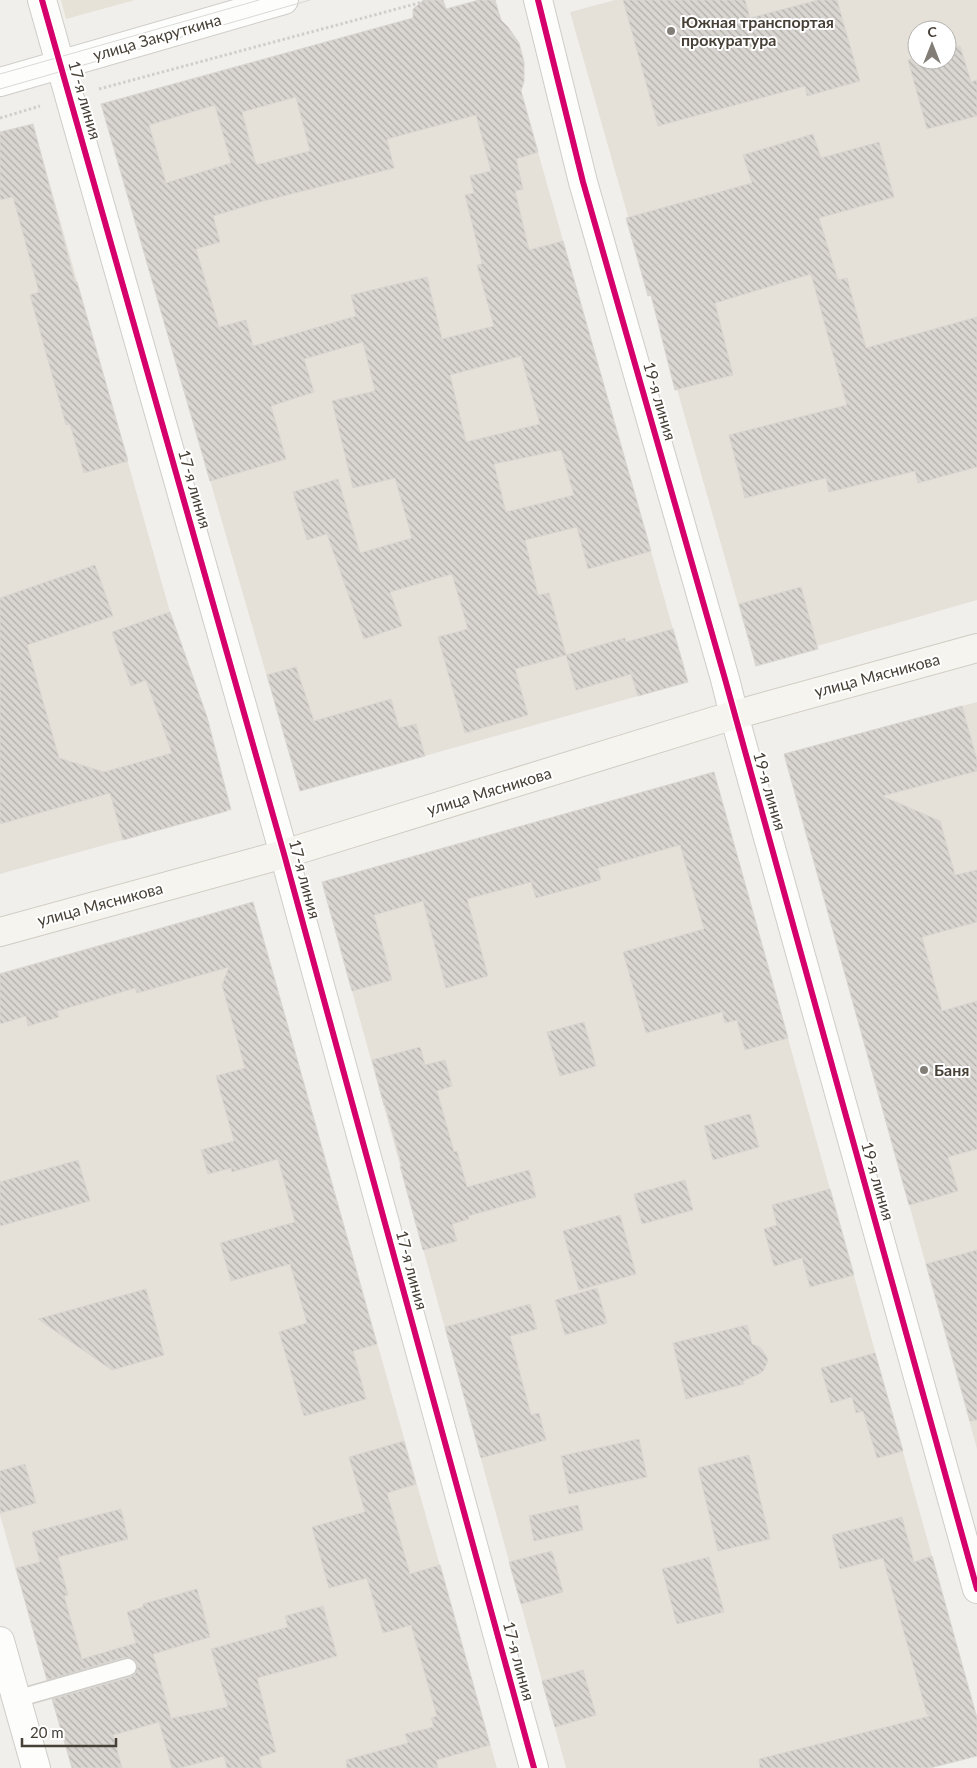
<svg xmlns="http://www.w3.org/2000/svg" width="977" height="1768" viewBox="0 0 977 1768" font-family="Lato,sans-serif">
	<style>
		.residential { fill: #e5e1d9; fill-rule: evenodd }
		.education { fill: #e7e2d7 }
		.building { fill: url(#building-back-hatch); stroke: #d9d6d1; fill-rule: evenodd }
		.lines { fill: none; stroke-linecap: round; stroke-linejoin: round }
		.service-casing { stroke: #cfcdc9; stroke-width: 19 }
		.minor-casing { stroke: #cfcdc9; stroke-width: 30 }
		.tertiary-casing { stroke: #cfcdc9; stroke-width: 30 }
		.secondary-casing { stroke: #d0ccc2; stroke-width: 30 }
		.path { stroke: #d1cfca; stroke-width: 3; stroke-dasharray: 2.5 2.5; stroke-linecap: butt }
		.service { stroke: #fdfdfc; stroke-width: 16 }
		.minor { stroke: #fdfdfc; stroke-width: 28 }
		.tertiary { stroke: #fdfdfc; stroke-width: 28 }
		.secondary { stroke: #f6f4ef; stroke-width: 28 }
		.tram { stroke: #d9d9d8; stroke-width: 1 }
		.cycleway-casing { stroke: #fff; stroke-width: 9 }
		.cycleway { stroke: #d6006c; stroke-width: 6 }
		.poi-dot { fill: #827d76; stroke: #fff; stroke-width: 2 }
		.labels { text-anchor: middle; stroke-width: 4; stroke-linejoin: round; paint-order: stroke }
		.poi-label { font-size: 16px; font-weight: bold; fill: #474037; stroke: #fff; text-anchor: start }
		.street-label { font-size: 16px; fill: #474037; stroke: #fff }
	</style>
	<defs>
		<pattern id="building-back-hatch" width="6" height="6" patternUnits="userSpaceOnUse" patternTransform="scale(1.25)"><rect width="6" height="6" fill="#d9d6d2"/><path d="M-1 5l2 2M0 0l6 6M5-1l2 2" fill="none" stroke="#b2afab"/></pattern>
	</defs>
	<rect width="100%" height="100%" fill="#f1efeb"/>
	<g class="residential">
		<polygon points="480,0 495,0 688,682 300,791 101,104"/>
		<path d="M615,0H977V600L755,664L570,12ZM917,30H947V60H917Z"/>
		<polygon points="33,124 170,612 207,717 231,810 0,874 0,132"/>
		<polygon points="977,702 977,1449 784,754"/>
		<polygon points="714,772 977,1718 930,1768 566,1768 322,882"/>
		<polygon points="253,902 497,1768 72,1768 0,1515 0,973"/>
	</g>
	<polygon class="education" points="61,0 135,0 66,19"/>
	<g class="building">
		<path d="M424,0H443L446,9L479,0H495L501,20L508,27L519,43L524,62V81L521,91L538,152L516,159L523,189L515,191L529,250L563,241L651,551L588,569L577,527L525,540L538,595L549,593L566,655L515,669L528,715L465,733L438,637L468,629L452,574L390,592L402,626L364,639L327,534L307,540L293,492L338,479L360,553L412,538L395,478L353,488L332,401L375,391L363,342L304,359L314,392L271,406L286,459L210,481L101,104L413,18V9ZM296,97L310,151L256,165L242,112ZM215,105L231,163L166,183L149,125ZM476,115L491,171L470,176L474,193L465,195L482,264L477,265L494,326L442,339L427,277L351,295L356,316L253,346L246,320L219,327L196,249L220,242L213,216L267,200L394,168L387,139ZM521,356L540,424L466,442L450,375ZM561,450L574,495L506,512L494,464Z"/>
		<polygon points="623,0 745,0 750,18 818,0 837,0 860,81 807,96 805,86 658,126"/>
		<polygon points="960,46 971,82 977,80 977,116 927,129 908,60 917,58 917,60 947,60 947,50"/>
		<polygon points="33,124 75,282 77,282 128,461 84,473 70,424 66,425 30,295 39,292 13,197 0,200 0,132"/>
		<polygon points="813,134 821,158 879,142 894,197 819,218 838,280 847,278 866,348 977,317 977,467 918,483 915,471 829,492 826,478 745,498 729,435 847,405 811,274 715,303 733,375 675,390 651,295 648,296 626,218 752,183 743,155"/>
		<polygon points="95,565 113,616 27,645 59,758 104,772 172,753 146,680 131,686 112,632 170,612 207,717 231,810 226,808 227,811 123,840 110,793 0,824 0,598"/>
		<polygon points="801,587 818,649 756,666 739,604"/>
		<polygon points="673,629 688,682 638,696 631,674 576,690 566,655 625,638 626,642"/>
		<polygon points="296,667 314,721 391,699 399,728 416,724 425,756 300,791 267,675"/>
		<polygon points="962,706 977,760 977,771 882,796 940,821 955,875 977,870 977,922 922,937 942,1011 977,1001 977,1149 948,1157 958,1191 909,1205 784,754"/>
		<polygon points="714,772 788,1038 745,1050 737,1020 725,1023 722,1012 646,1033 623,952 704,929 680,845 598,868 601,880 536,898 531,882 467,899 488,976 446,988 423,901 374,915 392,980 352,991 322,882"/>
		<polygon points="253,902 377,1344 353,1351 366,1399 304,1416 279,1332 307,1323 290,1264 231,1281 220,1243 295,1222 278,1159 232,1172 231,1168 208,1174 201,1150 234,1141 216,1076 245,1068 222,985 229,967 137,993 135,988 57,1011 59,1017 28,1026 26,1016 0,1024 0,974"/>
		<polygon points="584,1022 596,1066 560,1076 547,1032"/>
		<polygon points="420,1047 425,1065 445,1060 452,1086 437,1091 454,1152 457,1151 467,1187 529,1170 536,1197 468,1216 469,1219 452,1224 457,1241 423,1250 400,1166 402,1166 385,1105 384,1105 372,1060"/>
		<polygon points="750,1114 759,1147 713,1160 704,1126"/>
		<polygon points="78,1160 90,1201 0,1226 0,1182"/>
		<polygon points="685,1180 693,1210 642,1224 634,1194"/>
		<polygon points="830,1189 854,1275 810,1287 802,1258 774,1266 764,1229 777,1225 772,1205"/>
		<polygon points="620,1215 636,1274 579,1290 563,1231"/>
		<polygon points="977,1250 977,1420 970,1421 926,1264"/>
		<polygon points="597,1288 607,1323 565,1335 555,1300"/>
		<polygon points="146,1289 164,1355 112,1370 38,1319"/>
		<polygon points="530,1304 537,1329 510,1336 531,1415 539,1413 546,1440 481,1458 445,1327"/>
		<polygon points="747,1325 752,1344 761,1348 766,1356 768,1360 764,1370 761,1373 743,1381 744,1384 686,1399 673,1343"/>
		<polygon points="875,1353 903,1451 877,1458 863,1411 856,1413 852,1397 831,1403 821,1368"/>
		<polygon points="639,1439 647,1477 569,1494 561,1456"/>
		<polygon points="404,1441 416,1484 387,1493 410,1574 440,1565 490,1745 436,1760 438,1768 347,1768 346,1760 408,1743 405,1734 434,1727 431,1718 437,1716 411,1625 383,1633 367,1578 329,1588 312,1527 365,1512 349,1457"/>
		<polygon points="749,1455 770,1539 718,1551 698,1468"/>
		<polygon points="25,1464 36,1503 0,1513 0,1471"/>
		<polygon points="578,1505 583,1530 534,1541 529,1516"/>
		<polygon points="121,1509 128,1539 58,1557 68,1595 64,1596 82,1659 136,1643 127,1612 143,1607 143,1604 197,1589 210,1637 153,1654 171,1718 168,1719 228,1707 211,1649 288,1627 285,1616 323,1606 337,1656 257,1678 276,1752 259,1757 262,1768 227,1768 224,1756 180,1768 172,1768 159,1722 113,1735 122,1768 72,1768 52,1699 131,1677 135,1674 138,1665 135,1660 125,1657 47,1680 16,1568 40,1562 32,1532"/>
		<polygon points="902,1517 914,1562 932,1556 977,1718 977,1756 930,1768 760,1768 759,1759 930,1716 927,1714 883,1558 840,1569 832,1535"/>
		<polygon points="552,1551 563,1592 521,1604 509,1562"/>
		<polygon points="709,1557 724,1612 677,1624 662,1569"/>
		<polygon points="583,1670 596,1715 555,1727 542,1681"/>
	</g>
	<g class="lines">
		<defs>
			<polyline id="service" points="16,1699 128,1667"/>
			<g id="minor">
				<polyline points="42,0 284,854 534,1768"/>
				<polyline points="734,715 977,1589"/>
				<polyline points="0,1641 36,1768"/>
			</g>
			<g id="tertiary">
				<polyline points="538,0 583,182 725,679 734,715"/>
				<polyline points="0,82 284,0"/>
			</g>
			<polyline id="secondary" points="0,932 284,854 734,715 977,648"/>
		</defs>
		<use href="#service" class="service-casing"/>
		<use href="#minor" class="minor-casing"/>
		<use href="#tertiary" class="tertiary-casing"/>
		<use href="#secondary" class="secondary-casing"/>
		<g class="path">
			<polyline points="99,89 430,0"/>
			<polyline points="0,118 40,106"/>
		</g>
		<use href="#service" class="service"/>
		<use href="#minor" class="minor"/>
		<use href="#tertiary" class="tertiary"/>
		<use href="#secondary" class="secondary"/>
		<g class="tram">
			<polyline points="0,74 259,0"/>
			<polyline points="0,89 310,0"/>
		</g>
		<defs>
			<g id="cycleway">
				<polyline points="42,0 284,854 534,1768"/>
				<polyline points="538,0 583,182 725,679 977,1589"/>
			</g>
		</defs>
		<use href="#cycleway" class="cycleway-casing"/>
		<use href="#cycleway" class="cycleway"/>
	</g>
	<g class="poi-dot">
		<circle cx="671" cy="31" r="5"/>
		<circle cx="924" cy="1070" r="5"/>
	</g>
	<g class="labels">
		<g class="poi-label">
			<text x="681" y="28">Южная транспортая<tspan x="681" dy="18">прокуратура</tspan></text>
			<text x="934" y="1076">Баня</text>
		</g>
		<g class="street-label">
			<text transform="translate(157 37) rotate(-16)" y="6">улица Закруткина</text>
			<text transform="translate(85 100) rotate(74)" y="6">17-я линия</text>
			<text transform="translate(660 401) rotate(74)" y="6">19-я линия</text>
			<text transform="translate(195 489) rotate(74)" y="6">17-я линия</text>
			<text transform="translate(877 675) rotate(-15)" y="6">улица Мясникова</text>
			<text transform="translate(489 791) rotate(-17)" y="6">улица Мясникова</text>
			<text transform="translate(770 791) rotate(74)" y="6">19-я линия</text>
			<text transform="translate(305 879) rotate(75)" y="6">17-я линия</text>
			<text transform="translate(100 904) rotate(-15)" y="6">улица Мясникова</text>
			<text transform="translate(878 1181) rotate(74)" y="6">19-я линия</text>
			<text transform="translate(412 1270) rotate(75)" y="6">17-я линия</text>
			<text transform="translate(519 1661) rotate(75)" y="6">17-я линия</text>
		</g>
	</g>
	<g transform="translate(932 45)"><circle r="24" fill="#ffffff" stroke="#b5b3af"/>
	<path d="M0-4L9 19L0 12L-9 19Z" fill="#827d76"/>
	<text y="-8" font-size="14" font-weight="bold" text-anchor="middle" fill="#474037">С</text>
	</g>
	<path d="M22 1738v8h94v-8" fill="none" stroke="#474037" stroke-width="2.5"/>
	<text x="30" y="1738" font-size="15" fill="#474037" stroke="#ffffff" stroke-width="4" paint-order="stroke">20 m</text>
</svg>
